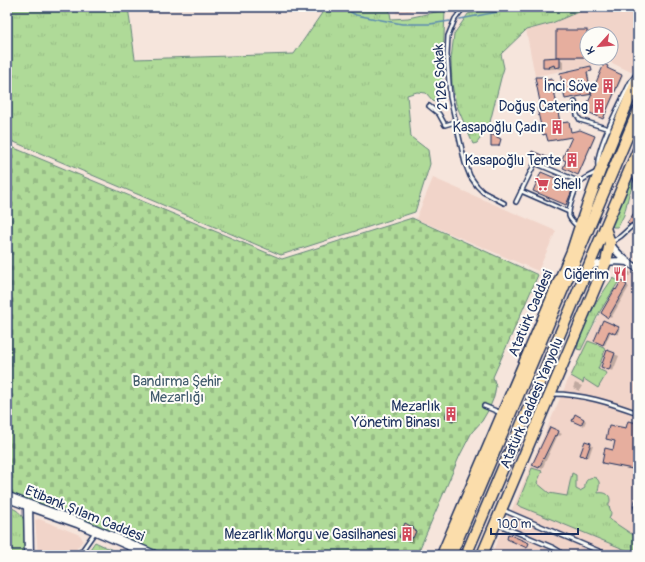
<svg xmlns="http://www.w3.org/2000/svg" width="645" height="562" viewBox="0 0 645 562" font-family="Pangolin,sans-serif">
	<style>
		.built { fill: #f1d4c9; fill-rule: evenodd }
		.grass { fill: url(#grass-tufts); stroke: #65847b }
		.cemetery { fill: url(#cemetery-stones); stroke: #65847b }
		.shadow { fill: #0003 }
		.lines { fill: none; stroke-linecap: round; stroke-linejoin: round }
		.stream { stroke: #5c8bb1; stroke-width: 1.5 }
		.building { fill: #e6ae9e; stroke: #1b2f5e }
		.service-casing { stroke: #1b2f5e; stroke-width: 6 }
		.minor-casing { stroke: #1b2f5e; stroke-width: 9 }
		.tertiary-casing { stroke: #1b2f5e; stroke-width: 11 }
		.secondary-casing { stroke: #1b2f5e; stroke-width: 12 }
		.primary-casing { stroke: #1b2f5e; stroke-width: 13 }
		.trunk-casing { stroke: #1b2f5e; stroke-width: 13 }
		.service { stroke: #fdfcf7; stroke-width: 3 }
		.minor { stroke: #fdfcf7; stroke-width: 6 }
		.tertiary { stroke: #fdfcf7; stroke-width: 8 }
		.secondary { stroke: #fdfcf7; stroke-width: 9 }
		.primary { stroke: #fbddab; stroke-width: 10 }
		.trunk { stroke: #fbddab; stroke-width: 10 }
		.labels { text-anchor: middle; stroke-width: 4; stroke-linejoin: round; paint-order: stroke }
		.street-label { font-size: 14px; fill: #1b2f5e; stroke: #fdfcf7 }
		.poi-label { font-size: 14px; fill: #1b2f5e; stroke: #fdfcf7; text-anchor: end }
		.park-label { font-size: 14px; fill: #405a6c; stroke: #fdfcf7 }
	</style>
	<defs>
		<pattern id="grass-tufts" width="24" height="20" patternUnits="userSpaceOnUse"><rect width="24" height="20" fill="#afda98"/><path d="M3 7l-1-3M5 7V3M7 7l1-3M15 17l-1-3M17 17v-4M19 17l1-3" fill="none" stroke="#96bb85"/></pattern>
		<pattern id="cemetery-stones" width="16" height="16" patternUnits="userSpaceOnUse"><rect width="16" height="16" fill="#afda98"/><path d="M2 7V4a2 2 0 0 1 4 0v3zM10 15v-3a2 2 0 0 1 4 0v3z" fill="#96bb85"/></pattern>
	</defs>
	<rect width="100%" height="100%" fill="#f6e5dc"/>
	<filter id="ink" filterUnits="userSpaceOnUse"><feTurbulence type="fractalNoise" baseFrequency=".025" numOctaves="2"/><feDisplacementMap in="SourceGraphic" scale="8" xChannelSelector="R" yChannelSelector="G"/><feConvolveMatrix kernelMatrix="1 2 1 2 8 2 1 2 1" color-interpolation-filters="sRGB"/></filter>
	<g filter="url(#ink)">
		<g class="built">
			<polygon points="395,7 432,7 396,14"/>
			<path d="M590,7H638V56L631,72L610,62L535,76L526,30L552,23ZM587,34H611V58H587Z"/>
			<polygon points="433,178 556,231 538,271 416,219"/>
			<polygon points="627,269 638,275 638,555 491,555 513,507 568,380 600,313"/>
			<polygon points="39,519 80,535 83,540 72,555 38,555 35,520"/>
		</g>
		<g class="grass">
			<polygon points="7,7 128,7 135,59 294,54 322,13 320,7 389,7 391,19 408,18 445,10 442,88 443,99 434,102 426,93 417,92 407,95 411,137 428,150 430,164 415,212 281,255 7,139 7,89 9,78 7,65"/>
			<polygon points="494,7 590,7 552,23 526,30 501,54 504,68 501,78 489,126 477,143 473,144 456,104 452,84 451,59 454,34 468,14"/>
			<polygon points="631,178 633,186 629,194 624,215 618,227 613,227 611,225"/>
			<path d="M613,278L619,281L599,313L581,350L577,349C582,323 598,299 613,278Z"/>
			<polygon points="588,341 604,347 605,350 598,369 607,373 598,388 584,379 583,383 571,376"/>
			<path d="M532,468L542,471L537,483L549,493L567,496L572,473L576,475V489L580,491L585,488C583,478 596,473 599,482C600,485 598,489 598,493C603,492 610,493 610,500C610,504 608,503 609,506C611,512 612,513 609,519L630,533L638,537V555L517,505Z"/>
			<path d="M7,506C10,508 13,508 16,510C29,518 26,542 25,555H7Z"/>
			<polygon points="95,542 123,555 86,555"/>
		</g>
		<polygon class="cemetery" points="7,145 282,259 412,218 538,275 493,377 496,386 494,397 489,409 482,421 472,432 460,455 417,555 158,555 7,491"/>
		<g class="shadow">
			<polygon points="403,7 426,7 407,10"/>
			<polygon points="557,31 603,31 607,34 587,34 587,58 607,58 559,58 563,61 563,69 560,69 557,68 553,69 548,69 544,67 544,59 561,58 557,56"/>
			<polygon points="604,66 609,68 608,69 623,76 604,118 589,112"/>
			<polygon points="591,67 592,68 592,71 588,72 592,95 567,99 566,98"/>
			<polygon points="544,78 546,81 553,80 561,124 570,123 571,133 580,131 595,138 579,174 565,168 573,137 550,141 549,141 547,134 544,134 543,108"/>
			<polygon points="573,187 575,188 567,205 536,192"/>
			<polygon points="628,271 631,273 630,276 626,274"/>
			<polygon points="622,282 629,287 611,318 602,313"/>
			<polygon points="604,321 620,330 618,335 611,331 605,345 597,342"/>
			<polygon points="607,351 619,356 613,371 606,369"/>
			<polygon points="575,383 582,386 579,391 573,388"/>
			<polygon points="457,411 459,412 458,422 446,416"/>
			<polygon points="584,419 586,421 584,426 575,422"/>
			<polygon points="638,424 638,471 606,464 603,462 614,451 616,442 608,438"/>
			<polygon points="551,428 562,434 560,436 558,435 542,469 537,467"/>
			<polygon points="585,442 593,445 589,457 583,455"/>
			<polygon points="414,528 417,531 416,532 419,534 417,539 415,538 413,543 404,539"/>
			<polygon points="578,551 587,555 576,555"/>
		</g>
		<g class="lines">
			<g class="stream">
				<polyline points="342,7 356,15 402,24 430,24 450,21"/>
				<polyline points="460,19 524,7"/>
			</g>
		</g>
		<g class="building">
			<rect x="556" y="30" width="31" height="27"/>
			<polygon points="560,57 560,67 555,68 554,65 549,67 550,68 543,68 543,58"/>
			<polygon points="604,64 608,66 607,68 622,75 603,119 588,112 589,109 586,107 592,94 565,99 560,73 591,66 592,71 587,72 591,94"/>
			<polygon points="535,77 544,77 546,80 552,79 560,123 569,122 571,132 580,130 595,136 578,175 563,168 566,161 562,159 572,137 548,141 546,134 543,135 537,108 541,107"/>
			<polygon points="491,134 501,139 499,146 491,146"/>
			<polygon points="532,151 549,158 547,163 530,155"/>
			<polygon points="541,172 574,186 566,205 533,191"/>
			<polygon points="638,207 638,230 634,228 635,226 634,224 632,223 629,225 627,223"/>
			<polygon points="621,281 627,285 608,318 601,313 615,289 616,290"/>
			<polygon points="603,320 619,327 615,334 609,331 603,345 594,341"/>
			<polygon points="607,350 615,353 609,370 601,367"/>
			<polygon points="449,407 457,410 456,421 453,420 453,421 445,417"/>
			<polygon points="575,414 584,419 581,425 572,421"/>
			<polygon points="628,421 638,423 638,470 602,463 605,448 613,450 615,441 606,439 609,426 615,427 615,426 626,428"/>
			<polygon points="550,427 559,431 557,436 555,435 539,468 532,465"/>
			<polygon points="585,441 591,443 586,457 580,455"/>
			<polygon points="405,523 414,528 413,529 416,531 413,538 411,537 409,541 399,537"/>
			<polygon points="508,534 529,543 527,548 507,539"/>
		</g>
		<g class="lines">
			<defs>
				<g id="service">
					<polyline points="466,7 461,11 455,19 448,36 447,55 450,97 465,163 470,176 477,186 483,192 504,203"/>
					<polyline points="575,102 577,115 580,120 609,129"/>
					<polyline points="429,106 439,114 445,125 455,122"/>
					<path d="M598,166C595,150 623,98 631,81L635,76"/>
					<polyline points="633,171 638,186"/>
					<polyline points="521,191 569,212"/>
					<polyline points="516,202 535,163 580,182"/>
					<path d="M577,226C574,223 570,220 569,216C568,209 575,188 580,182C584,178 591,175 597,172"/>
					<polyline points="612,242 621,236 632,226"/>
					<path d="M553,394C583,394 610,403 638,413"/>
					<polyline points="484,406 501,413"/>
					<polyline points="638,499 636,506 638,513"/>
					<polyline points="503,510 608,555"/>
					<polyline points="497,524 554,548 559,551 561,555"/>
					<polyline points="79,555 95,532"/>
				</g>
				<g id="minor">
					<path d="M610,243C617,254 627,262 638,269"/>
					<path d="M588,267C604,262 611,260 627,262"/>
				</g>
				<polyline id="tertiary" points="28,505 29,555"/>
				<polyline id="secondary" points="7,497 28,505 79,523 153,555"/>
				<g id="primary">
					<path d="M442,555L572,251C590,192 614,135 638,78"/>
					<polyline points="482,555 606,262 610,243 605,228"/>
				</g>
				<g id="trunk">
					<polyline points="451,555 638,111"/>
					<polyline points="466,555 638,150"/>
				</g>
			</defs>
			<use href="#service" class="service-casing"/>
			<use href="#minor" class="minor-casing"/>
			<use href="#tertiary" class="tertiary-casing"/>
			<use href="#secondary" class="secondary-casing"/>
			<use href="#primary" class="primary-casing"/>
			<use href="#trunk" class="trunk-casing"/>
			<use href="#service" class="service"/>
			<use href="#minor" class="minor"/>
			<use href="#tertiary" class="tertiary"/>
			<use href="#secondary" class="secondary"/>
			<use href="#primary" class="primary"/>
			<use href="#trunk" class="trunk"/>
		</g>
	</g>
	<defs>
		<symbol id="building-bare" viewBox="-9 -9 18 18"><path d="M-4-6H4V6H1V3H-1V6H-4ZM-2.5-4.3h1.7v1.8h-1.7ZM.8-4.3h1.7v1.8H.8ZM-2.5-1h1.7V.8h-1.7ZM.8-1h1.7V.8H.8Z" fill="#d1495b" stroke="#fdfcf7" stroke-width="2.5" paint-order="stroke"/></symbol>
		<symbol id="supermarket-bare" viewBox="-9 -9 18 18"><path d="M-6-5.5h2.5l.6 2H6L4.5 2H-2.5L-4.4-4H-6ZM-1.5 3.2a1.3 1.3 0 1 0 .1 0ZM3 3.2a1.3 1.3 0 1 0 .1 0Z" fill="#d1495b" stroke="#fdfcf7" stroke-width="2.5" paint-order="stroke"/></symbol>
		<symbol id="restaurant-bare" viewBox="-9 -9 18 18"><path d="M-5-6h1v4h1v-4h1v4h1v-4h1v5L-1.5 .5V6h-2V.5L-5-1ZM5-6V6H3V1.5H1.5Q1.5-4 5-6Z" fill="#d1495b" stroke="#fdfcf7" stroke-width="2.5" paint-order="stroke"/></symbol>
	</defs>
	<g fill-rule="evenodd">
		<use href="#building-bare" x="598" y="76" width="20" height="20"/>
		<use href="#building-bare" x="589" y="96" width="20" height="20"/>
		<use href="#building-bare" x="547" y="117" width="20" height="20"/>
		<use href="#building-bare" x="562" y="150" width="20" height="20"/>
		<use href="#supermarket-bare" x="532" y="174" width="20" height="20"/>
		<use href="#restaurant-bare" x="610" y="264" width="20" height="20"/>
		<use href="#building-bare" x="441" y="404" width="20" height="20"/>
		<use href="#building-bare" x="397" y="524" width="20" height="20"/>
	</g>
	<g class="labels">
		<g class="street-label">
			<text transform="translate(440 77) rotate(-94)" y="5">2126 Sokak</text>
			<text transform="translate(530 313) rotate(-67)" y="5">Atatürk Caddesi</text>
			<text transform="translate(531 403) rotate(-67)" y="5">Atatürk Caddesi Yanyolu</text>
			<text transform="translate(85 513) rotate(22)" y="5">Etibank Şılam Caddesi</text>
		</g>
		<g class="poi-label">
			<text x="597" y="91">İnci Söve</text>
			<text x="588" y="111">Doğuş Catering</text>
			<text x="546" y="132">Kasapoğlu Çadır</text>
			<text x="561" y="165">Kasapoğlu Tente</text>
			<text x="553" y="189" text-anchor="start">Shell</text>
			<text x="609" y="279">Ciğerim</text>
			<text x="440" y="411">Mezarlık<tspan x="440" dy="16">Yönetim Binası</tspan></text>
			<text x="396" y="539">Mezarlık Morgu ve Gasilhanesi</text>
		</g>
		<g class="park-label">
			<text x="177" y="386">Bandırma Şehir<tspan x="177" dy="16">Mezarlığı</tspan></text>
		</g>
	</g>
	<rect width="645" height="562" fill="none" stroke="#fdfcf7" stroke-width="24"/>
	<rect x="12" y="12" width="621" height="538" fill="none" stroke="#1b2f5e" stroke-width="1.5" filter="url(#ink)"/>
	<g transform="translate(599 46) rotate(243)"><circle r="19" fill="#fdfcf7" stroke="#a3aaba"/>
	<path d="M0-3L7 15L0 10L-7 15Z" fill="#d1495b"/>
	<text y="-6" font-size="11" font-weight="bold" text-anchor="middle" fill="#1b2f5e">K</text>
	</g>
	<path d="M491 528v6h87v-6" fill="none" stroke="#1b2f5e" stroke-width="2"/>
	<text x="497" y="528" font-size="12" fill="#1b2f5e" stroke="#fdfcf7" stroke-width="3" paint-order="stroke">100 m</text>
</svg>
